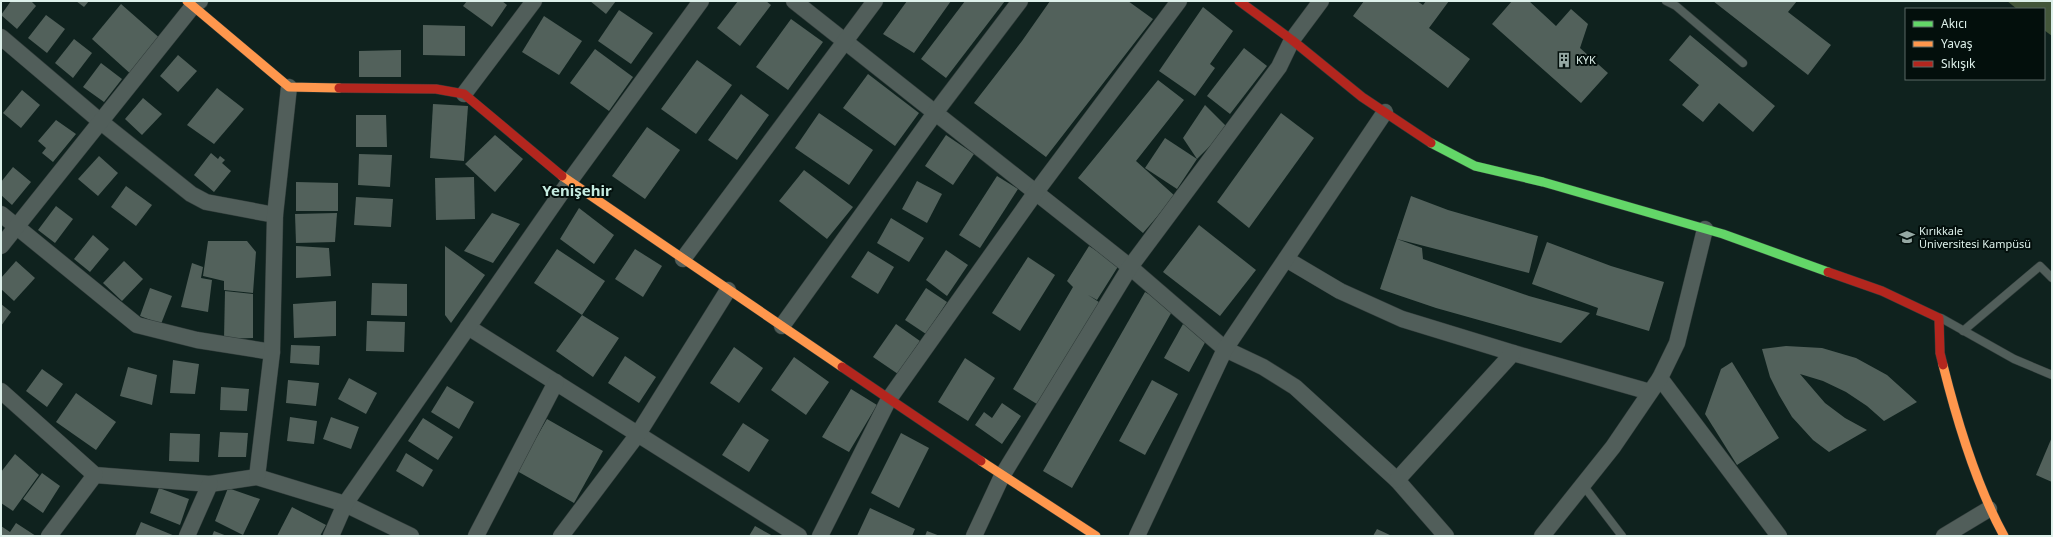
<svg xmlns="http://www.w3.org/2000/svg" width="2053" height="537" viewBox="0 0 2053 537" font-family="'Noto Sans',sans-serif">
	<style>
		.forest { fill: #43563a }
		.building { fill: #52615b }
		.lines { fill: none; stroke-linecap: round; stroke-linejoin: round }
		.lane-casing { stroke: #303c3a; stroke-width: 9 }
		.street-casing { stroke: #303c3a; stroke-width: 17 }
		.fast-casing { stroke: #303c3a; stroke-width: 10 }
		.slow-casing { stroke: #303c3a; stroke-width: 10 }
		.jam-casing { stroke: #303c3a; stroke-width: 10 }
		.lane { stroke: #515e5a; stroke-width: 8 }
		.street { stroke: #515e5a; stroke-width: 16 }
		.fast { stroke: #63d668; stroke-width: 9 }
		.slow { stroke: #ff974d; stroke-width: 9 }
		.jam { stroke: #b3261e; stroke-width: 9 }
		.labels { text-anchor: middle; stroke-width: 4; stroke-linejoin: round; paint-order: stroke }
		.poi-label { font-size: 11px; fill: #ddf0ea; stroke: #030f0c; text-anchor: start }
		.district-label { font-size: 15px; font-weight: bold; fill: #c5ebe0; stroke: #030f0c }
	</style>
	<rect width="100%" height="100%" fill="#0f221e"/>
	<polygon class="forest" points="2007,1 2052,1 2052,36 2044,30 2044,9 2017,9"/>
	<g class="building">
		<polygon points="11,1 31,1 36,6 17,29 1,15"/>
		<polygon points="76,1 89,1 84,7"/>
		<polygon points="467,1 502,1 507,5 492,27 463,6"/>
		<polygon points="590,1 616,1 606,14"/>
		<polygon points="738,1 766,1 771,5 740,46 717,28"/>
		<polygon points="907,1 951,1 914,53 883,34"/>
		<polygon points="965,1 1005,1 946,78 921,59"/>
		<polygon points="1050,1 1128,1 1153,19 1046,157 974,103 1022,41"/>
		<polygon points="1364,1 1417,1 1423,5 1426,1 1449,1 1429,28 1470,59 1448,88 1353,16"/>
		<polygon points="1512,1 1529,1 1556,26 1571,9 1588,24 1580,48 1608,73 1581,103 1492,24"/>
		<polygon points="1713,1 1797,1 1788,12 1831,45 1808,75"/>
		<polygon points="121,4 163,41 133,76 92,39"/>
		<polygon points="1203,7 1233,31 1210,64 1215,68 1195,96 1159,71"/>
		<polygon points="619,10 653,33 631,64 598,41"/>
		<polygon points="46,15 65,29 47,53 28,38"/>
		<polygon points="544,16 582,41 559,75 522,52"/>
		<polygon points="791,19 823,42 788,90 756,67"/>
		<polygon points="423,25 465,26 465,56 423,55"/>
		<polygon points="1690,35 1775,106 1753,132 1719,103 1703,122 1682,105 1699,85 1669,60"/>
		<polygon points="74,39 92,53 73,78 55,63"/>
		<polygon points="1244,48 1267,66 1230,114 1207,96"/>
		<polygon points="595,49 633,77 609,111 570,83"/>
		<polygon points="401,50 401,77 359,77 359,51"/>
		<polygon points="178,55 197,71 178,92 160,76"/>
		<polygon points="697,60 732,85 696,134 661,109"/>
		<polygon points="101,63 122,79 104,102 83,87"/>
		<polygon points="868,74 919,113 895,146 843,108"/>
		<polygon points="1158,80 1184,100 1136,161 1175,196 1143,233 1078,178"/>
		<polygon points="217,88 244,109 214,144 187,125"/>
		<polygon points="22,90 40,105 21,128 3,113"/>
		<polygon points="741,94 769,115 737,160 708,140"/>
		<polygon points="143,98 162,114 142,135 125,119"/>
		<polygon points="433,104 468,106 464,161 430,158"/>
		<polygon points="1205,105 1228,128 1197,159 1183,138"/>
		<polygon points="819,113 873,150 849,185 795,148"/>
		<polygon points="1281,113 1314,138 1249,228 1217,202"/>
		<polygon points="356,115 386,115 387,147 356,147"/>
		<polygon points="56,120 76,134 53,162 42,153 46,148 38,141"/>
		<polygon points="647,127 680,150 645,199 612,176"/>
		<polygon points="495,135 523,159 495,192 465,164"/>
		<polygon points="946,135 974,154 953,185 925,166"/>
		<polygon points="1165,138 1197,159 1177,189 1145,168"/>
		<polygon points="211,153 218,159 220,156 225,160 222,163 231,171 214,192 194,175"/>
		<polygon points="359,154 392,155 390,187 358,185"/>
		<polygon points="99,156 118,173 98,196 78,179"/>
		<polygon points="13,167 31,182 12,205 1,195 1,182"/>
		<polygon points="804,170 853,207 827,239 779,201"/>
		<polygon points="997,176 1018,189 980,248 959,235"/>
		<polygon points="474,177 475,219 436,220 435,178"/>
		<polygon points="917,181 942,194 927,223 902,209"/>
		<polygon points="296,182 338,183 338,211 296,211"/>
		<polygon points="126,186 152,205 136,226 111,207"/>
		<polygon points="1411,196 1448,210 1538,236 1529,273 1397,239 1422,248 1423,259 1529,296 1590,313 1561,343 1436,308 1380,289"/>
		<polygon points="356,197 393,199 391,227 354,225"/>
		<polygon points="56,206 73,219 55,243 38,230"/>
		<polygon points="579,208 614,235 594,264 560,239"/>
		<polygon points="337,213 335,242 296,243 295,214"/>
		<polygon points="492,213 520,224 493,263 464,251"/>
		<polygon points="891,218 924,238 909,262 877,243"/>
		<polygon points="1199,225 1256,270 1220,316 1163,272"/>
		<polygon points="93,235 109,249 90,272 74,259"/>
		<polygon points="208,241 247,241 256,252 253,293 224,290 224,281 203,276"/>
		<polygon points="1547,242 1611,266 1664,282 1649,331 1596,315 1598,308 1532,284"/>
		<polygon points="296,246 329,248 331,276 296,278"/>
		<polygon points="445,246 485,275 451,323 445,315"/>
		<polygon points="1089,246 1119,265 1097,300 1088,295 1102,304 1040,406 1013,389 1073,287 1067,281"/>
		<polygon points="557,249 605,281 582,315 619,338 593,377 556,351 582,315 534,283"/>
		<polygon points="635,249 662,266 643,297 615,279"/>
		<polygon points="946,250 968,265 947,296 926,280"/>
		<polygon points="868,251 894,267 878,294 851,277"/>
		<polygon points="1028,257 1055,275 1020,331 992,313"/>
		<polygon points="16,261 35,278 14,301 1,289 1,278"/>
		<polygon points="124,261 143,279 122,301 103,283"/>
		<polygon points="192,263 203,267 201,278 212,280 208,312 181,307"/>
		<polygon points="372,283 407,284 407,316 371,315"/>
		<polygon points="150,288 172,296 161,324 140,316"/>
		<polygon points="926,288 947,302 926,334 905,320"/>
		<polygon points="225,291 253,294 253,338 224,339"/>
		<polygon points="1145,292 1174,308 1072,488 1043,471"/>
		<polygon points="336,301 336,336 294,338 293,304"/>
		<polygon points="1,304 11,312 1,326"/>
		<polygon points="367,321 405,322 404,352 366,351"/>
		<polygon points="896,324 920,341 898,374 873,357"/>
		<polygon points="1183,324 1208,337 1189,372 1164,358"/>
		<polygon points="291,345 320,346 319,365 290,363"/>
		<polygon points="1786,346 1822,348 1856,358 1887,375 1917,402 1884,421 1867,406 1846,392 1823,381 1800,374 1825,403 1845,418 1867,430 1829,452 1813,440 1792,417 1779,395 1770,377 1762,349"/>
		<polygon points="734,347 763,368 739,403 710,383"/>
		<polygon points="625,356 656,377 639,403 608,383"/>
		<polygon points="794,357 829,382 806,415 771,390"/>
		<polygon points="965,358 995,378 968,421 938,402"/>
		<polygon points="173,360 199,364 195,394 170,393"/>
		<polygon points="1732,362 1779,438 1737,465 1705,414 1721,369"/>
		<polygon points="128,367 157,375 152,405 120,396"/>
		<polygon points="42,369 63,384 47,407 26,391"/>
		<polygon points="349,378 377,393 366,414 338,399"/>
		<polygon points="288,380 319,383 316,406 286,403"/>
		<polygon points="1152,380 1178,394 1145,455 1119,441"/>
		<polygon points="447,386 474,402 459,429 431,412"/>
		<polygon points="221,387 249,389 247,411 220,410"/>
		<polygon points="851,389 877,405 849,452 822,437"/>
		<polygon points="76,393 116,422 96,450 56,422"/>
		<polygon points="1002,403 1021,416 1002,444 975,425 984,412 992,418"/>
		<polygon points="290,417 317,421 314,444 287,441"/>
		<polygon points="331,417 359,427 351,449 323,439"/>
		<polygon points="423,418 453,437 438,460 408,441"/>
		<polygon points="547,419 603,451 574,503 517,471"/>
		<polygon points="743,423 769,440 749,472 722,455"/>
		<polygon points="220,432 248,433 246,457 218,457"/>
		<polygon points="170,433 200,434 199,462 169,461"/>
		<polygon points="901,433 929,448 899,508 871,493"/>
		<polygon points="2052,437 2052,482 2036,475"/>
		<polygon points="406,453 433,470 423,487 396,471"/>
		<polygon points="15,454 39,475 13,511 1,503 1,472"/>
		<polygon points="42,473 60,486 43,513 23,499"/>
		<polygon points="159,488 189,499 180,525 150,513"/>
		<polygon points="228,488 260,499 243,535 215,521"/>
		<polygon points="292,507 326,525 320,536 277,536"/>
		<polygon points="870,508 915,529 912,536 857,536"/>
		<polygon points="141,522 175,536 135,536"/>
		<polygon points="16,523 36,536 1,536 1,526 10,532"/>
		<polygon points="755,526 773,536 749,536"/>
		<polygon points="1377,529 1392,536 1373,536"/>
		<polygon points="214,531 227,536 212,536"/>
		<polygon points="927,531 940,536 925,536"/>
	</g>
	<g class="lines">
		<defs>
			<g id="lane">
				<polyline points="1666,1 1676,6 1743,63"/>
				<polyline points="1941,318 2014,359 2052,375"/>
				<polyline points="1963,331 2040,266 2052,278"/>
				<polyline points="1583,485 1622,536"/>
			</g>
			<g id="street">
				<polyline points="794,1 1130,267 1225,349 1263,367 1295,387 1397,480 1446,536"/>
				<polyline points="1,37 101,122 191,194 206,202 275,215"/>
				<polyline points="464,94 534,1"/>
				<polyline points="1,214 137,325 197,340 272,352"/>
				<polyline points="1,246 193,6 200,1"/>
				<polyline points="683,259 875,1"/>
				<polyline points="1286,259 1340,291 1402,319 1513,353 1650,392"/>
				<polyline points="782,326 935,113 1020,1"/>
				<polyline points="468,327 799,536"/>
				<polyline points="1660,378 1779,536"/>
				<polyline points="1,391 95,475 210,484 257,477 345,504 411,536"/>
				<polyline points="257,477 272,352 275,215 289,87"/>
				<polyline points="1397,480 1513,353"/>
				<polyline points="49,536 95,475"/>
				<polyline points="187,536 210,484"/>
				<polyline points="331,536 345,504 569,182 701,1"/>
				<polyline points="476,536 556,382"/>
				<polyline points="561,536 638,434 728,290"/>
				<polyline points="820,536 889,399 1036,192 1179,1"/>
				<polyline points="974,536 1002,476 1130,267 1279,67 1292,40 1321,1"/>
				<polyline points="1137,536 1225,349 1385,112"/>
				<polyline points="1542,536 1613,447 1660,378 1677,343 1705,229"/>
				<polyline points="1944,536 1989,509"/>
			</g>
			<polyline id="fast" points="1431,143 1475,166 1543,182 1723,234 1828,272"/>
			<g id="slow">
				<polyline points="187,1 289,87 339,88"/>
				<polyline points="562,176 842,367"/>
				<path d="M1943,365C1957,421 1976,485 2004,536"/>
				<polyline points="981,461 1096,536"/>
			</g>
			<g id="jam">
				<polyline points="1239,1 1292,40 1362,97 1431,143"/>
				<polyline points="339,88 436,89 464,94 562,176"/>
				<polyline points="1828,272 1882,291 1939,318 1940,353 1943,365"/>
				<polyline points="842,367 981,461"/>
			</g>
		</defs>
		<use href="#lane" class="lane-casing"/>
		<use href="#street" class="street-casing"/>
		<use href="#fast" class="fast-casing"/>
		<use href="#slow" class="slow-casing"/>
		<use href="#jam" class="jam-casing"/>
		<use href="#lane" class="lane"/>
		<use href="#street" class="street"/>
		<use href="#fast" class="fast"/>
		<use href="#slow" class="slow"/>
		<use href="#jam" class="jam"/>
	</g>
	<defs>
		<symbol id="building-bare" viewBox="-9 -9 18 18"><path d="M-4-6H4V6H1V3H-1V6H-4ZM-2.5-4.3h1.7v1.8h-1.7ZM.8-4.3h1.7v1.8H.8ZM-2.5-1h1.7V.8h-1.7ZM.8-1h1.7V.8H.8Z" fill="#95a8a3" stroke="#030f0c" stroke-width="2.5" paint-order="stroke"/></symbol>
		<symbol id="university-bare" viewBox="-9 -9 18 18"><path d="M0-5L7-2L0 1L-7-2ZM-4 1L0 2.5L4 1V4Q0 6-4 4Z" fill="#95a8a3" stroke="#030f0c" stroke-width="2.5" paint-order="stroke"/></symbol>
	</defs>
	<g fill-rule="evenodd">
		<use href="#building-bare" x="1553" y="49" width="22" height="22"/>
		<use href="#university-bare" x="1896" y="226" width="22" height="22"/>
	</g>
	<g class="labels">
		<g class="poi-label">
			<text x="1576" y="64">KYK</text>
			<text x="1919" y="235">Kırıkkale<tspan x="1919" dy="13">Üniversitesi Kampüsü</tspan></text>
		</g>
		<g class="district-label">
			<text x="577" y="196">Yenişehir</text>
		</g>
	</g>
	<rect width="2053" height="537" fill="none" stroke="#ddf0ea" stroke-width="4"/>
	<rect x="1905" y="8" width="140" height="72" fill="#030f0c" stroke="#5a6965"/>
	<rect x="1913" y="21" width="20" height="6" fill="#63d668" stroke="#5a6965"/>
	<text x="1941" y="28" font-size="12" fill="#ddf0ea">Akıcı</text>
	<rect x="1913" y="41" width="20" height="6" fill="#ff974d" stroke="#5a6965"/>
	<text x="1941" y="48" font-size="12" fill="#ddf0ea">Yavaş</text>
	<rect x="1913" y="61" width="20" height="6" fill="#b3261e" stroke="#5a6965"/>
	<text x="1941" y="68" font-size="12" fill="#ddf0ea">Sıkışık</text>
</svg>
